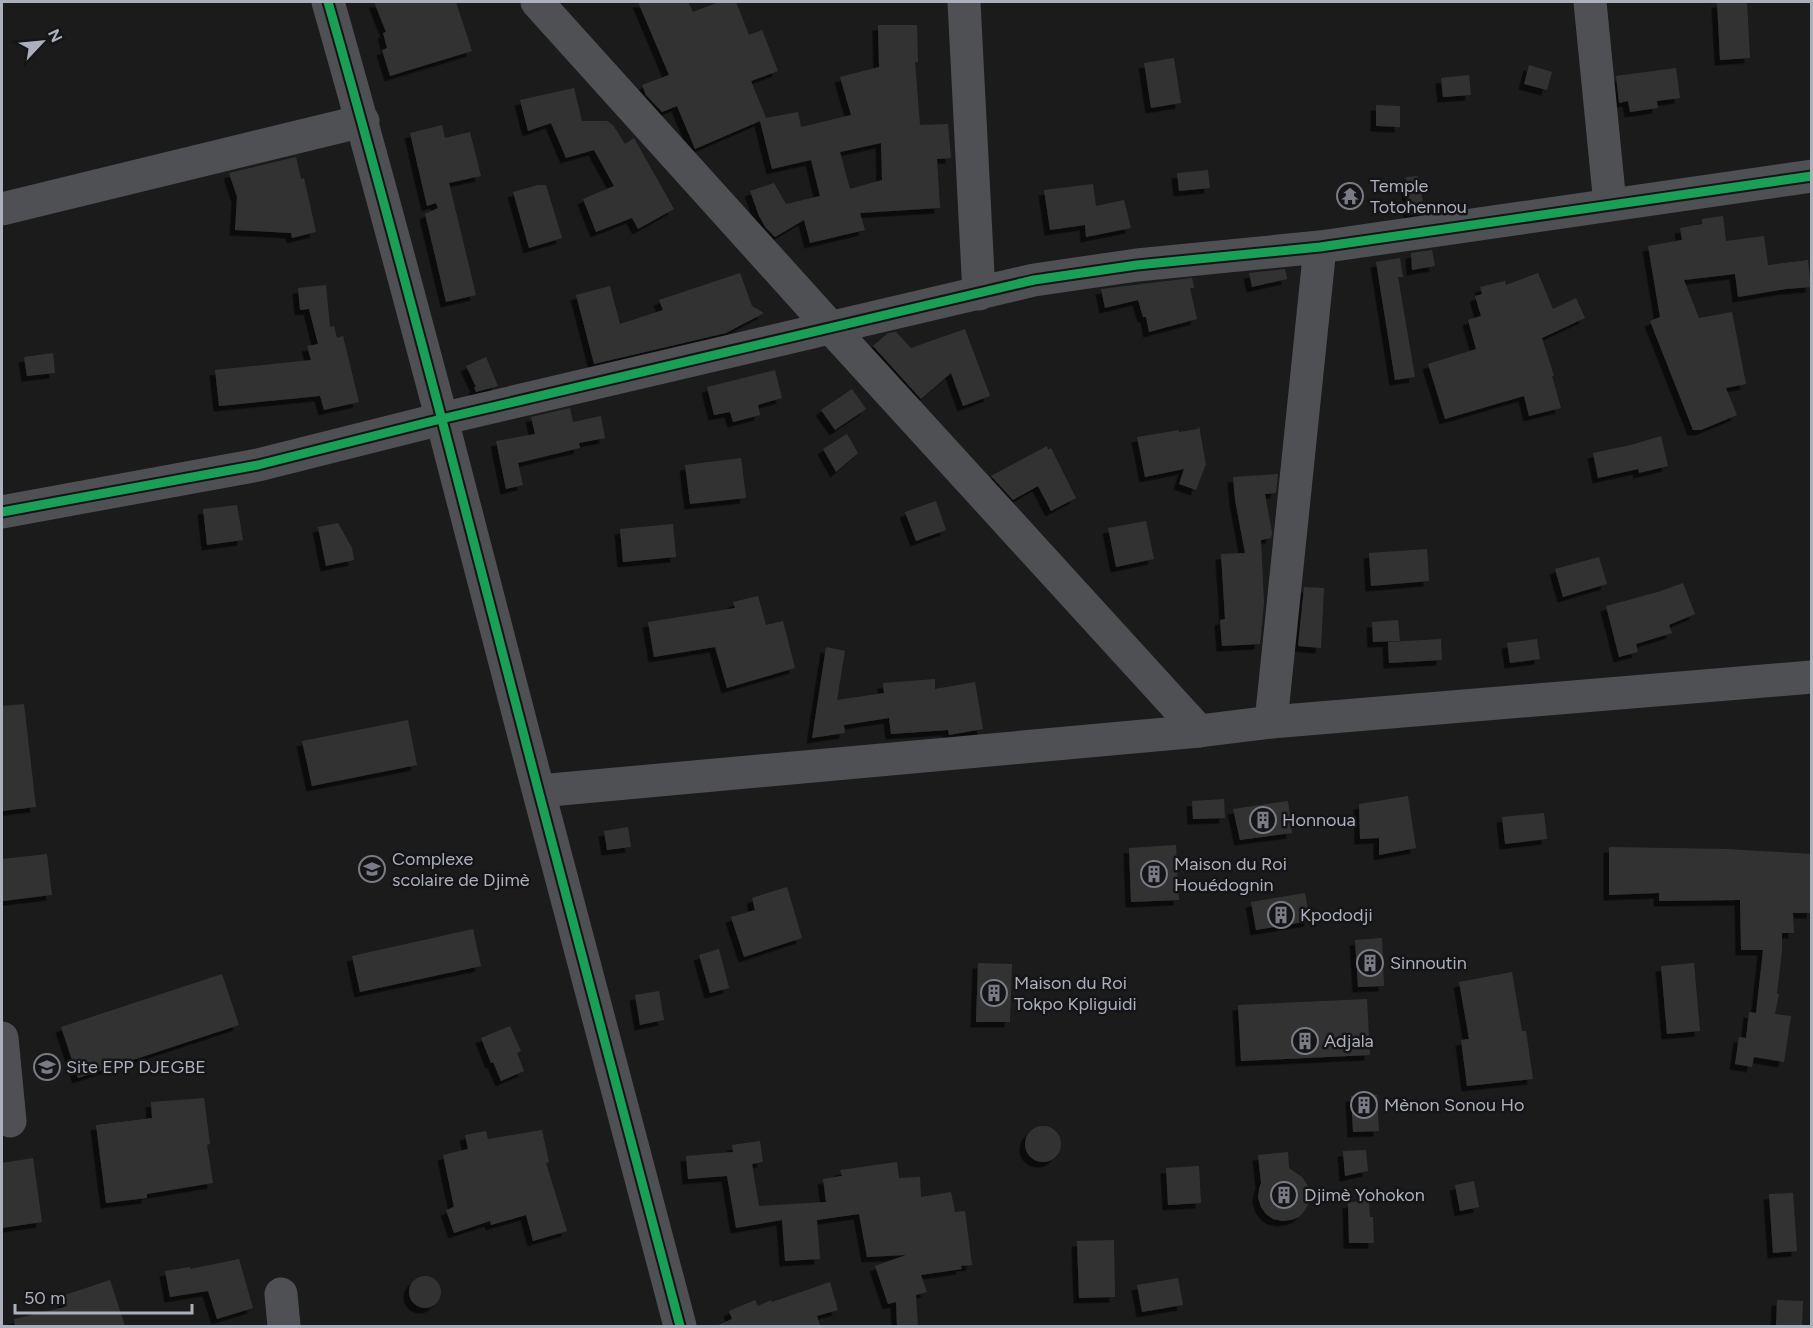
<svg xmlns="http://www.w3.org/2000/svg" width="1813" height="1328" viewBox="0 0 1813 1328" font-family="Figtree,sans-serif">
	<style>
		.building { fill: #333; fill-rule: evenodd; filter: url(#shadow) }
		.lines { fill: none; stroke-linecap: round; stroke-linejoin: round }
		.minor { stroke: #4f5054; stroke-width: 33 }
		.cycleway-casing { stroke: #151517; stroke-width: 13 }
		.cycleway { stroke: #1a9f57; stroke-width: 9 }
		.labels { text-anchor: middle; stroke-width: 5; stroke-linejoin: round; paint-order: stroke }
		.poi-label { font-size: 18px; fill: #acb0bc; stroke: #151517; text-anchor: start }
	</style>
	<defs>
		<filter id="shadow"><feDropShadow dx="-5.5" dy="5.5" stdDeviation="0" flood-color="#0009"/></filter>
	</defs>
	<rect width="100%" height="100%" fill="#1b1b1b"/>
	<g class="building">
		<polygon points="374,2 456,2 472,51 390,76 382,50 387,48 383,33 386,32"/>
		<path d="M638,2H688L693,12L719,2H736L749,35L762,30L778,71L751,81L766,118L798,112L801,127L851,115L840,77L879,67L878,25H917L918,62H915L920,125L948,124L951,158L937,159L940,208L860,213L865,230L810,243L804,220L775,237L766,228L759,216L750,191L774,183L786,204L820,196L811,160L772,169L760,121L695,149L677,106L662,112L646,95L642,85L669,75ZM881,143L882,180L850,189L840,152Z"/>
		<polygon points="1717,2 1747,2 1750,58 1720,60"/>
		<polygon points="1174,58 1181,103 1151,108 1144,63"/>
		<polygon points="1529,65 1552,72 1547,90 1524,84"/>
		<polygon points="1676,68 1680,98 1657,101 1658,108 1630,112 1628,101 1619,103 1616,76"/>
		<polygon points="1469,75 1471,95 1443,97 1441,78"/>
		<polygon points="574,88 582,121 607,121 613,125 625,144 634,138 674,209 638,229 632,218 596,232 583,199 614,186 594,150 566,158 551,123 528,131 520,100"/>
		<polygon points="1376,105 1400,106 1400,127 1376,126"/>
		<polygon points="442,125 445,138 470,132 481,176 449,183 476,295 446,302 425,214 438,208 436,203 427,206 410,133"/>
		<polygon points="296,157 301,179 304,178 316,232 292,238 291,233 235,230 237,197 229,173"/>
		<polygon points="1208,170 1210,188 1179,191 1177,173"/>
		<polygon points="1418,176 1425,213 1409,215 1406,177"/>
		<polygon points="1093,184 1096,206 1124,200 1131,228 1086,237 1085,225 1050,230 1044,190"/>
		<polygon points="538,185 546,185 562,238 529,248 513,192"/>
		<polygon points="1723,216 1726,241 1764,236 1768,265 1808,260 1811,287 1786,289 1738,297 1735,274 1684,280 1699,318 1732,312 1746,384 1726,388 1737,415 1701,430 1693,430 1650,321 1660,317 1648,246 1682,240 1680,228 1702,224 1702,219"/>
		<polygon points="1432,250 1435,266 1412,270 1411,253"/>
		<polygon points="1400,258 1403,277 1398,277 1415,377 1395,380 1376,262"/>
		<polygon points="1285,269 1287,279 1252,287 1249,273"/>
		<polygon points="740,273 752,306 764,313 726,333 594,364 576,295 610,286 620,324 663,310 659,300"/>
		<polygon points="1538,273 1553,309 1576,298 1585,318 1542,338 1554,376 1552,376 1561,408 1529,416 1524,396 1445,419 1428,364 1476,349 1468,320 1481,316 1475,296 1482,294 1480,287 1505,281 1506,285"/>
		<polygon points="1192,278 1194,288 1190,288 1197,319 1149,332 1146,317 1143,317 1138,300 1105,308 1101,289"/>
		<polygon points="326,285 330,327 334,326 337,338 343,336 359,402 324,410 320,396 219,406 215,370 311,360 307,346 318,344 309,309 300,310 298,288"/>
		<polygon points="965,329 990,396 963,406 951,373 921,399 873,346 888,333 896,332 911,348"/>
		<polygon points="53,353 55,373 27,376 24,357"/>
		<polygon points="486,357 498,386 476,392 474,387 476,387 466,366"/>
		<polygon points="775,370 782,398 758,405 760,415 733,422 730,412 714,415 707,387"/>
		<polygon points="852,389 866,409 835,430 821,410"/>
		<polygon points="570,408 573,422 601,416 605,438 579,443 580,448 518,463 523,485 506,489 496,441 535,434 531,417"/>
		<polygon points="1199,426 1206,465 1205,466 1196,490 1179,484 1184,469 1145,477 1137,437 1179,430 1179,432 1198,429"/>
		<polygon points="847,434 858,453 836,472 823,449"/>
		<polygon points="1661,436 1668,466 1639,473 1638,469 1598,478 1593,453 1631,445"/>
		<polygon points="1047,446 1048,450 1051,448 1076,498 1051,511 1038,486 1013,500 991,476"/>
		<polygon points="741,458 746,498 690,504 685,465"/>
		<polygon points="1278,474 1276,493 1265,494 1272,533 1271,538 1261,540 1264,603 1260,644 1222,646 1220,620 1225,619 1221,554 1245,553 1235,500 1233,477"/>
		<polygon points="936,501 946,530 916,541 905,512"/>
		<polygon points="237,505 243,540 207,545 203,509"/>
		<polygon points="1146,521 1154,559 1116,567 1108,528"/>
		<polygon points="338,523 352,548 354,560 326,566 318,527"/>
		<polygon points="673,524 676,557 623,562 620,529"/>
		<polygon points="1427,549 1429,581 1371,586 1369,553"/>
		<polygon points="1599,557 1607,584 1563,597 1555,569"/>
		<polygon points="1683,583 1695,614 1669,625 1672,633 1636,644 1638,652 1619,657 1606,606 1658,592"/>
		<polygon points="1304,587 1324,588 1321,648 1298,646"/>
		<polygon points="758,596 766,625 783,621 795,668 727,688 715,647 654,657 648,622 735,608 733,602"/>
		<polygon points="1398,620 1400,641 1373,642 1372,622"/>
		<polygon points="1441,639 1442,660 1389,663 1388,642"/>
		<polygon points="1537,639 1540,659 1510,663 1507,643"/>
		<polygon points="826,647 845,651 837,700 884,693 883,683 935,679 935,689 975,682 983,729 949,735 948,730 891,734 889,718 844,725 845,733 812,738"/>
		<polygon points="24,704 36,807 2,811 2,706"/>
		<polygon points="408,720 417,765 312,786 302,741"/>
		<polygon points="1408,796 1416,848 1379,855 1379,838 1360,839 1359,804"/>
		<polygon points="1224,799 1225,818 1193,819 1192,801"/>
		<polygon points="1288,801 1292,833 1240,840 1233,809"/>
		<polygon points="1544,813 1547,839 1505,844 1502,817"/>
		<polygon points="628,827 631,847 607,850 604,831"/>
		<polygon points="1176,845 1179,900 1131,902 1129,848"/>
		<polygon points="1609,847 1726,849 1812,854 1812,913 1793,913 1794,933 1782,933 1782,950 1777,994 1779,994 1775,1014 1791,1016 1784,1062 1754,1057 1752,1067 1735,1064 1739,1037 1746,1038 1749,1012 1756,1013 1763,950 1741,950 1740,900 1659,901 1659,893 1609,895"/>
		<polygon points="47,854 52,895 3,901 2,859"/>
		<polygon points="787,887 802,938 744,957 731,917 755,910 752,898"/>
		<polygon points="1305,893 1310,921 1256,930 1251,902"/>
		<polygon points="473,929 481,966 360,992 352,956"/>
		<polygon points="1382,938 1384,986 1358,987 1355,940"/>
		<polygon points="719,949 729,988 710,993 699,955"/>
		<polygon points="978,963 1012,964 1010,1022 976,1022"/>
		<polygon points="1694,963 1700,1031 1667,1034 1661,966"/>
		<polygon points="1512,972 1522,1031 1526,1031 1533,1079 1467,1086 1461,1040 1469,1039 1459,982"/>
		<polygon points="222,974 239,1025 78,1078 61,1027"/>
		<polygon points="659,991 664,1020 640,1025 635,995"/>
		<polygon points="1367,999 1370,1055 1241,1061 1238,1005"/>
		<polygon points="510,1026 521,1051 517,1053 524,1071 501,1081 493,1062 491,1063 481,1038"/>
		<polygon points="1377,1095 1379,1131 1353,1132 1351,1096"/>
		<polygon points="204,1098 210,1144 207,1145 213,1183 147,1194 147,1198 106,1203 96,1125 152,1118 151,1102"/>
		<circle cx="1043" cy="1144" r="18"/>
		<polygon points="542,1130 549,1162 546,1163 567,1231 533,1241 526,1215 491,1225 490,1221 454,1233 446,1210 454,1207 443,1155 468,1149 465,1135 486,1131 488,1139"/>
		<polygon points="760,1141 763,1162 752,1164 759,1206 826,1202 823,1179 842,1176 840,1170 897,1162 899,1178 920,1177 921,1197 951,1192 955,1212 965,1211 972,1265 961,1266 962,1269 921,1275 927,1292 916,1295 918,1326 897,1326 896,1302 888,1304 875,1266 906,1255 867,1257 859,1214 817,1220 820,1259 785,1261 782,1220 736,1228 727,1176 688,1179 686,1156 733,1152 732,1145"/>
		<polygon points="1366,1150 1368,1171 1345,1176 1343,1151"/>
		<polygon points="1288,1152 1289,1168 1302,1177 1307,1184 1309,1193 1309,1202 1305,1210 1299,1217 1291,1220 1282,1221 1273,1219 1266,1214 1261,1207 1258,1198 1259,1189 1261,1183 1258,1155"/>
		<polygon points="33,1158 42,1222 2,1228 2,1163"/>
		<polygon points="1199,1166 1201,1203 1168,1205 1166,1168"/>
		<polygon points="1474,1181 1479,1207 1460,1211 1455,1185"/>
		<polygon points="1793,1193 1797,1251 1773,1253 1769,1194"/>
		<polygon points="1369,1199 1370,1217 1373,1217 1374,1243 1349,1243 1348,1203"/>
		<polygon points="1114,1240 1115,1297 1079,1298 1077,1241"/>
		<polygon points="239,1259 253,1308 217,1319 208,1291 170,1297 165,1271 190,1267 190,1269"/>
		<circle cx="425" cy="1292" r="16"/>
		<polygon points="1178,1278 1183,1305 1142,1312 1137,1285"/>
		<polygon points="110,1280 125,1326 15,1326 14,1319 65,1307 62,1296"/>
		<polygon points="830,1282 838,1310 817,1316 820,1326 716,1326 732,1319 729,1311 755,1300 758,1306 771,1300 772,1302"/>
		<polygon points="1777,1300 1803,1301 1802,1326 1776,1326"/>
	</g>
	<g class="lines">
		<g class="minor">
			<path d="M328,2C368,141 405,281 442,420C521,722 598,1025 680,1326"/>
			<polyline points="537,2 832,329 1199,731"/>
			<polyline points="964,2 979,294"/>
			<polyline points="1590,2 1610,204"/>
			<polyline points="2,209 363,121"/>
			<polyline points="2,512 258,465 441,419 1034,280 1137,265 1320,247 1812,176"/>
			<polyline points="1271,722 1320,247"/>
			<polyline points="539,791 1199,731 1271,722 1812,677"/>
			<polyline points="2,1038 10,1121"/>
			<polyline points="281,1294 284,1326"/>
		</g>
		<defs>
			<g id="cycleway">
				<path d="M328,2C368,141 405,281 442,420C521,722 598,1025 680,1326"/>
				<polyline points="2,512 258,465 441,419 1034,280 1137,265 1320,247 1812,176"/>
			</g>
		</defs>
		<use href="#cycleway" class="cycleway-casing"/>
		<use href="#cycleway" class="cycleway"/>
	</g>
	<defs>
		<symbol id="temple-ring" viewBox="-11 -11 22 22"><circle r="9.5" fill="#151517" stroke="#797c84" stroke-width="1.5"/><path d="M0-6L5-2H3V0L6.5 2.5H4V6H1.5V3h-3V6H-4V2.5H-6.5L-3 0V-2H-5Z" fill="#797c84"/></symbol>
		<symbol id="building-ring" viewBox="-11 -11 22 22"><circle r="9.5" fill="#151517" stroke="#797c84" stroke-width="1.5"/><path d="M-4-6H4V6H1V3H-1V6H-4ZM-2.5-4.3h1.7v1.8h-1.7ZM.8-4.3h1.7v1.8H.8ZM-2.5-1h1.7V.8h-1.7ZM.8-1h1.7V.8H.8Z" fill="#797c84"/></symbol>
		<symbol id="school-ring" viewBox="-11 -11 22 22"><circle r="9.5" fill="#151517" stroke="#797c84" stroke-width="1.5"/><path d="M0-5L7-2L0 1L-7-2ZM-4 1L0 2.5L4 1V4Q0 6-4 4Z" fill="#797c84"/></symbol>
	</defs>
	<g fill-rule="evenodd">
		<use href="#temple-ring" x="1335" y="181" width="30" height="30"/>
		<use href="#building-ring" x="1248" y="805" width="30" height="30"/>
		<use href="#school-ring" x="357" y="854" width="30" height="30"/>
		<use href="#building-ring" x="1139" y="859" width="30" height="30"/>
		<use href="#building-ring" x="1266" y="900" width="30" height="30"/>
		<use href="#building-ring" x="1355" y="948" width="30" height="30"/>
		<use href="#building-ring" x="979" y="978" width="30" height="30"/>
		<use href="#building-ring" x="1290" y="1026" width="30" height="30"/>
		<use href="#school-ring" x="32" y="1052" width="30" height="30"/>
		<use href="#building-ring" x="1349" y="1090" width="30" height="30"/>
		<use href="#building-ring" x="1269" y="1180" width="30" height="30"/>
	</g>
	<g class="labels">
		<g class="poi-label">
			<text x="1370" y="192">Temple<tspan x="1370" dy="21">Totohennou</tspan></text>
			<text x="1282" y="826">Honnoua</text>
			<text x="392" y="865">Complexe<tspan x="392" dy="21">scolaire de Djimè</tspan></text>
			<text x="1174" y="870">Maison du Roi<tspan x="1174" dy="21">Houédognin</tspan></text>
			<text x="1300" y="921">Kpododji</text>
			<text x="1390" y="969">Sinnoutin</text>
			<text x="1014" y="989">Maison du Roi<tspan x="1014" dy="21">Tokpo Kpliguidi</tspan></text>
			<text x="1324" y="1047">Adjala</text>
			<text x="66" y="1073">Site EPP DJEGBE</text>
			<text x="1384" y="1111">Mènon Sonou Ho</text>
			<text x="1304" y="1201">Djimè Yohokon</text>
		</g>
	</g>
	<rect width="1813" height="1328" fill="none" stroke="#acb0bc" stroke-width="6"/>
	<g transform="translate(42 42) rotate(64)" stroke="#151517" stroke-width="4.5" paint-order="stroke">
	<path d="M0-4.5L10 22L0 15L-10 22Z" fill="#acb0bc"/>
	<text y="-9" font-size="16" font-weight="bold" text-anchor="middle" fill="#acb0bc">N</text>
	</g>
	<path d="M15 1304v9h177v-9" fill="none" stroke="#acb0bc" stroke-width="3"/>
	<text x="24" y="1304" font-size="18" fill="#acb0bc" stroke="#151517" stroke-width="4.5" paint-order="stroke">50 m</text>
</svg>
